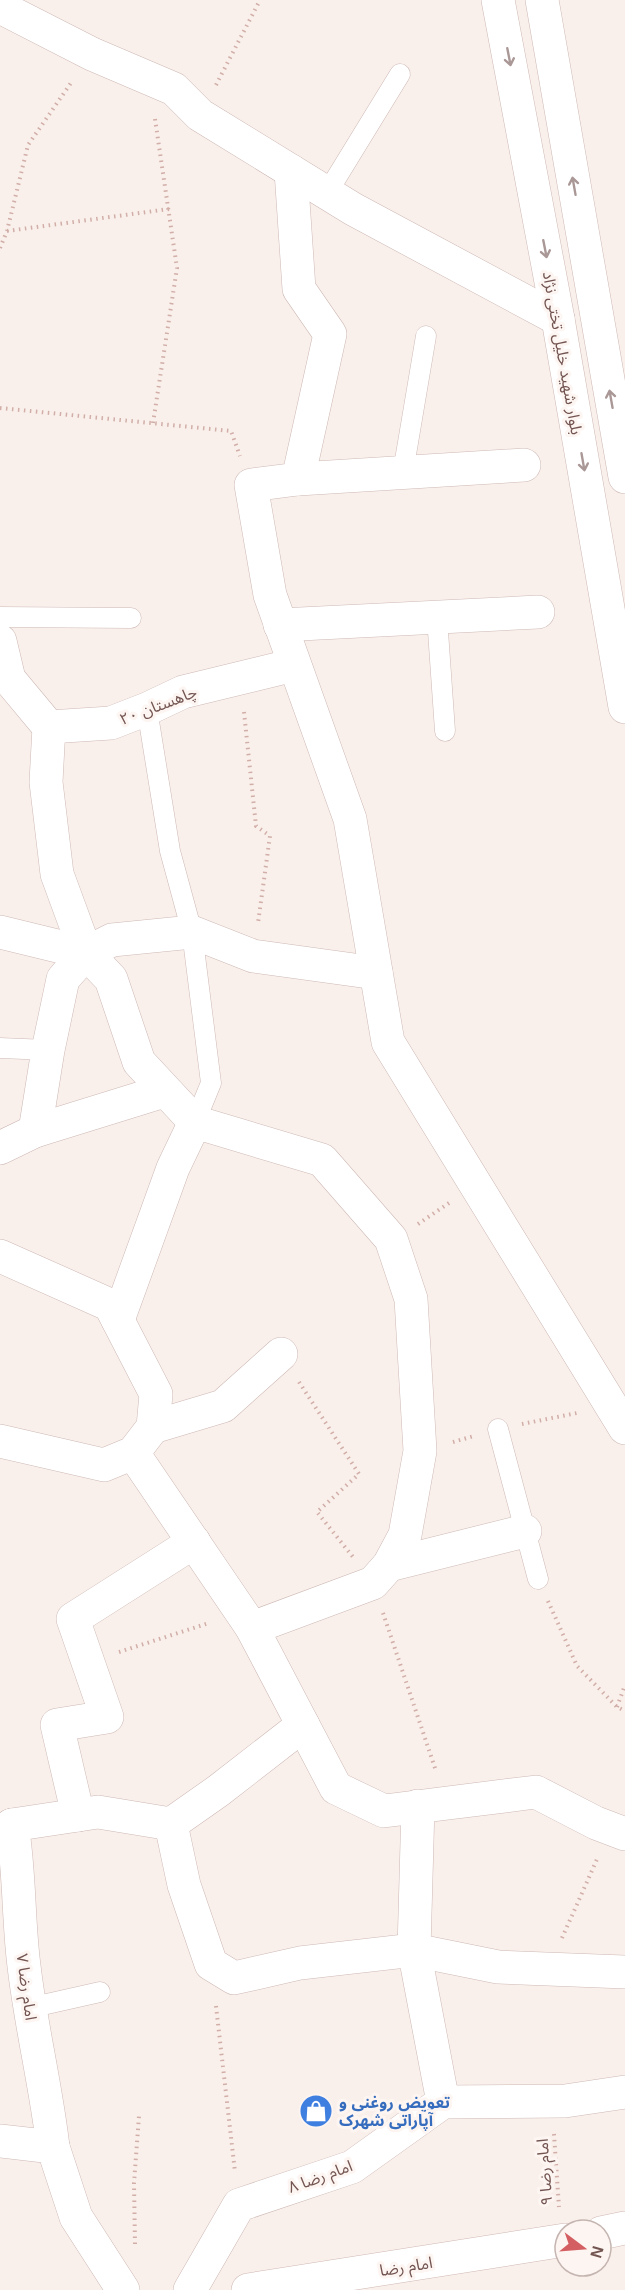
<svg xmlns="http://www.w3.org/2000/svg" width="625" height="2290" viewBox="0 0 625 2290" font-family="Arial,'Noto Sans Arabic',sans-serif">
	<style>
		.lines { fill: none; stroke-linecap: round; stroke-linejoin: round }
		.service-casing { stroke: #cdb9b5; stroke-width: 21 }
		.minor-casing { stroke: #cdb9b5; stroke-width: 34 }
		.tertiary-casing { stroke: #cdb9b5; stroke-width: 34 }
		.secondary-casing { stroke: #cfb8b3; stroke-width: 34 }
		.path { stroke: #d1aea8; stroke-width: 4; stroke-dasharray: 1.5 4.5; stroke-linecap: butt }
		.service { stroke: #fff; stroke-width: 20 }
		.minor { stroke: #fff; stroke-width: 33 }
		.tertiary { stroke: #fff; stroke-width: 33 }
		.secondary { stroke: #fff; stroke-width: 33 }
		.oneway { stroke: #aa9897 }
		.labels { text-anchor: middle; stroke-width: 6; stroke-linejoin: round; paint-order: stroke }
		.street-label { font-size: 16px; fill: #725451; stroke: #fdf5f1 }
		.shop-label { font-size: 16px; font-weight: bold; fill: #366cbe; stroke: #fdf5f1; text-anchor: start }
	</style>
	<rect width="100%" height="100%" fill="#faf0eb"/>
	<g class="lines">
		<defs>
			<g id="service">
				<polyline points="327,193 400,74"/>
				<polyline points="403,472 426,336"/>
				<polyline points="0,617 131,618"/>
				<polyline points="437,617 445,731"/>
				<polyline points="147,709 170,851 192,932 211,1083 195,1122"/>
				<polyline points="0,1048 48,1050"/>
				<polyline points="498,1429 538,1579"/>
				<polyline points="29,2008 100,1992"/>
			</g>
			<g id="minor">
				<polyline points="0,7 92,54 174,89 200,115 353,209 558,319"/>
				<polyline points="291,171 299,289 330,334 298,479 251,485 270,595 350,819 388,1042 625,1428"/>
				<polyline points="298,479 524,465"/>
				<polyline points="280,625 538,612"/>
				<polyline points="0,641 9,679 49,727 111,723 147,709 183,692 294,665"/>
				<polyline points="49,727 46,782 57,874 86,953 111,979 139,1062 195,1122"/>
				<polyline points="0,932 86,953"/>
				<polyline points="35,1131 48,1050 63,979 86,953 112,940 192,932 253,956 376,973"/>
				<polyline points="0,1148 35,1131 164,1091"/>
				<polyline points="0,1256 110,1305 156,1394 153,1427 133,1453 104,1465 0,1441"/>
				<polyline points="118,1320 173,1168 195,1122 322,1160 391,1239 411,1299 420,1451 405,1535 389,1565 373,1583 252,1628 133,1453"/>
				<polyline points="153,1427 223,1406 281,1354"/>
				<polyline points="389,1565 525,1531"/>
				<polyline points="252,1628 336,1788 384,1811 536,1792 596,1823 625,1834"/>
				<polyline points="303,1725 218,1791 171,1824 184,1885 211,1964 234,1978 300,1963 414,1950 498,1967 625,1972"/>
				<polyline points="418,1806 414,1950 443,2102"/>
				<polyline points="78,1815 57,1725 107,1717 73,1619 194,1542"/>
				<path d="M12,1825C20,1872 18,1920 24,1966C31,2027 46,2086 53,2147"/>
				<polyline points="0,1832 12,1825 98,1812 171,1824"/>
				<polyline points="0,2141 53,2147 76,2217 123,2290"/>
				<polyline points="190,2290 239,2205 352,2167 443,2102 565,2101 625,2092"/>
			</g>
			<g id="tertiary">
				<polyline points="498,0 558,319 625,707"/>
				<polyline points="542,0 625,477"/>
			</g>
			<g id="secondary">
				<polyline points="601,2233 625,2228"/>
				<polyline points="248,2290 565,2240"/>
			</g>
		</defs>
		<use href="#service" class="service-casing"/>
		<use href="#minor" class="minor-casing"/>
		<use href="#tertiary" class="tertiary-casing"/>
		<use href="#secondary" class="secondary-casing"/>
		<g class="path">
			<polyline points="216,85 260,0"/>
			<polyline points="7,231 169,209"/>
			<polyline points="0,248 7,231 28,145 73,80"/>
			<polyline points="0,408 231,431 240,456"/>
			<polyline points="153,423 177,268 155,119"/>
			<polyline points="244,712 256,826 270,836 258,923"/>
			<polyline points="418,1224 449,1203"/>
			<polyline points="299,1382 359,1474 317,1512 353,1557"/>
			<polyline points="522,1424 577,1413"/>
			<polyline points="453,1442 474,1436"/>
			<polyline points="548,1601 577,1666 617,1707 625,1711"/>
			<polyline points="383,1613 436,1771"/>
			<polyline points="119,1652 209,1623"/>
			<polyline points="617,1707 625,1685"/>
			<polyline points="562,1938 598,1857"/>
			<polyline points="216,2006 235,2172"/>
			<polyline points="554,2134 559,2207"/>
			<polyline points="135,2244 134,2183 139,2116"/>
		</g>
		<use href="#service" class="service"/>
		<use href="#minor" class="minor"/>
		<use href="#tertiary" class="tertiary"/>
		<use href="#secondary" class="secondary"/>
	</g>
	<defs><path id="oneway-shaft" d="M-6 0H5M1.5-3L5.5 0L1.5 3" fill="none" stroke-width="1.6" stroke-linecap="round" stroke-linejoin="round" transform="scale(1.5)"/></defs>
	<g class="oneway">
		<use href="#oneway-shaft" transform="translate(509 57) rotate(79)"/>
		<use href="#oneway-shaft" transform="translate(574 186) rotate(-100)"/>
		<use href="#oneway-shaft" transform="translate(545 249) rotate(79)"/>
		<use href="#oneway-shaft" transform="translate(611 399) rotate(-100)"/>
		<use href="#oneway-shaft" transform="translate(583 462) rotate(80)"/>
	</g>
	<defs>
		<symbol id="shop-disc" viewBox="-11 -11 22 22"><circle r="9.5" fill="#3f7fe0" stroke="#fdf5f1"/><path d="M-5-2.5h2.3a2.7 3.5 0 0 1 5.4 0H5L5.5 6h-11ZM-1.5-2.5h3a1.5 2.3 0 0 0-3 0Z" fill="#fff"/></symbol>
	</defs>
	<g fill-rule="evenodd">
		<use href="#shop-disc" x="297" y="2092" width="38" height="38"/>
	</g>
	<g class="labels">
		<g class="street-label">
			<text transform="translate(563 353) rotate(80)" y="6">بلوار شهید خلیل تختی نژاد</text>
			<text transform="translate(158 705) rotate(-21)" y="6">چاهستان ۲۰</text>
			<text transform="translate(27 1987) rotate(82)" y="6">امام رضا ۷</text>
			<text transform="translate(544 2172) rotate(-94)" y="6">امام رضا ۹</text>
			<text transform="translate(320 2176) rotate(-20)" y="6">امام رضا ۸</text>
			<text transform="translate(406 2266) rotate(-9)" y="6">امام رضا</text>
		</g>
		<g class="shop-label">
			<text x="339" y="2108">تعویض روغنی و<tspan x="339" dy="18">آپاراتی شهرک</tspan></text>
		</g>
	</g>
	<g transform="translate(583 2248) rotate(106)"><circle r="28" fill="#fdf5f1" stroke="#c5b5b1" stroke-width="1.5"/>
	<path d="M0-4.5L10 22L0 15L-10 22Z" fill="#d45f63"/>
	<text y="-9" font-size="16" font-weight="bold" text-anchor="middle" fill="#725451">N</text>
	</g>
</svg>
